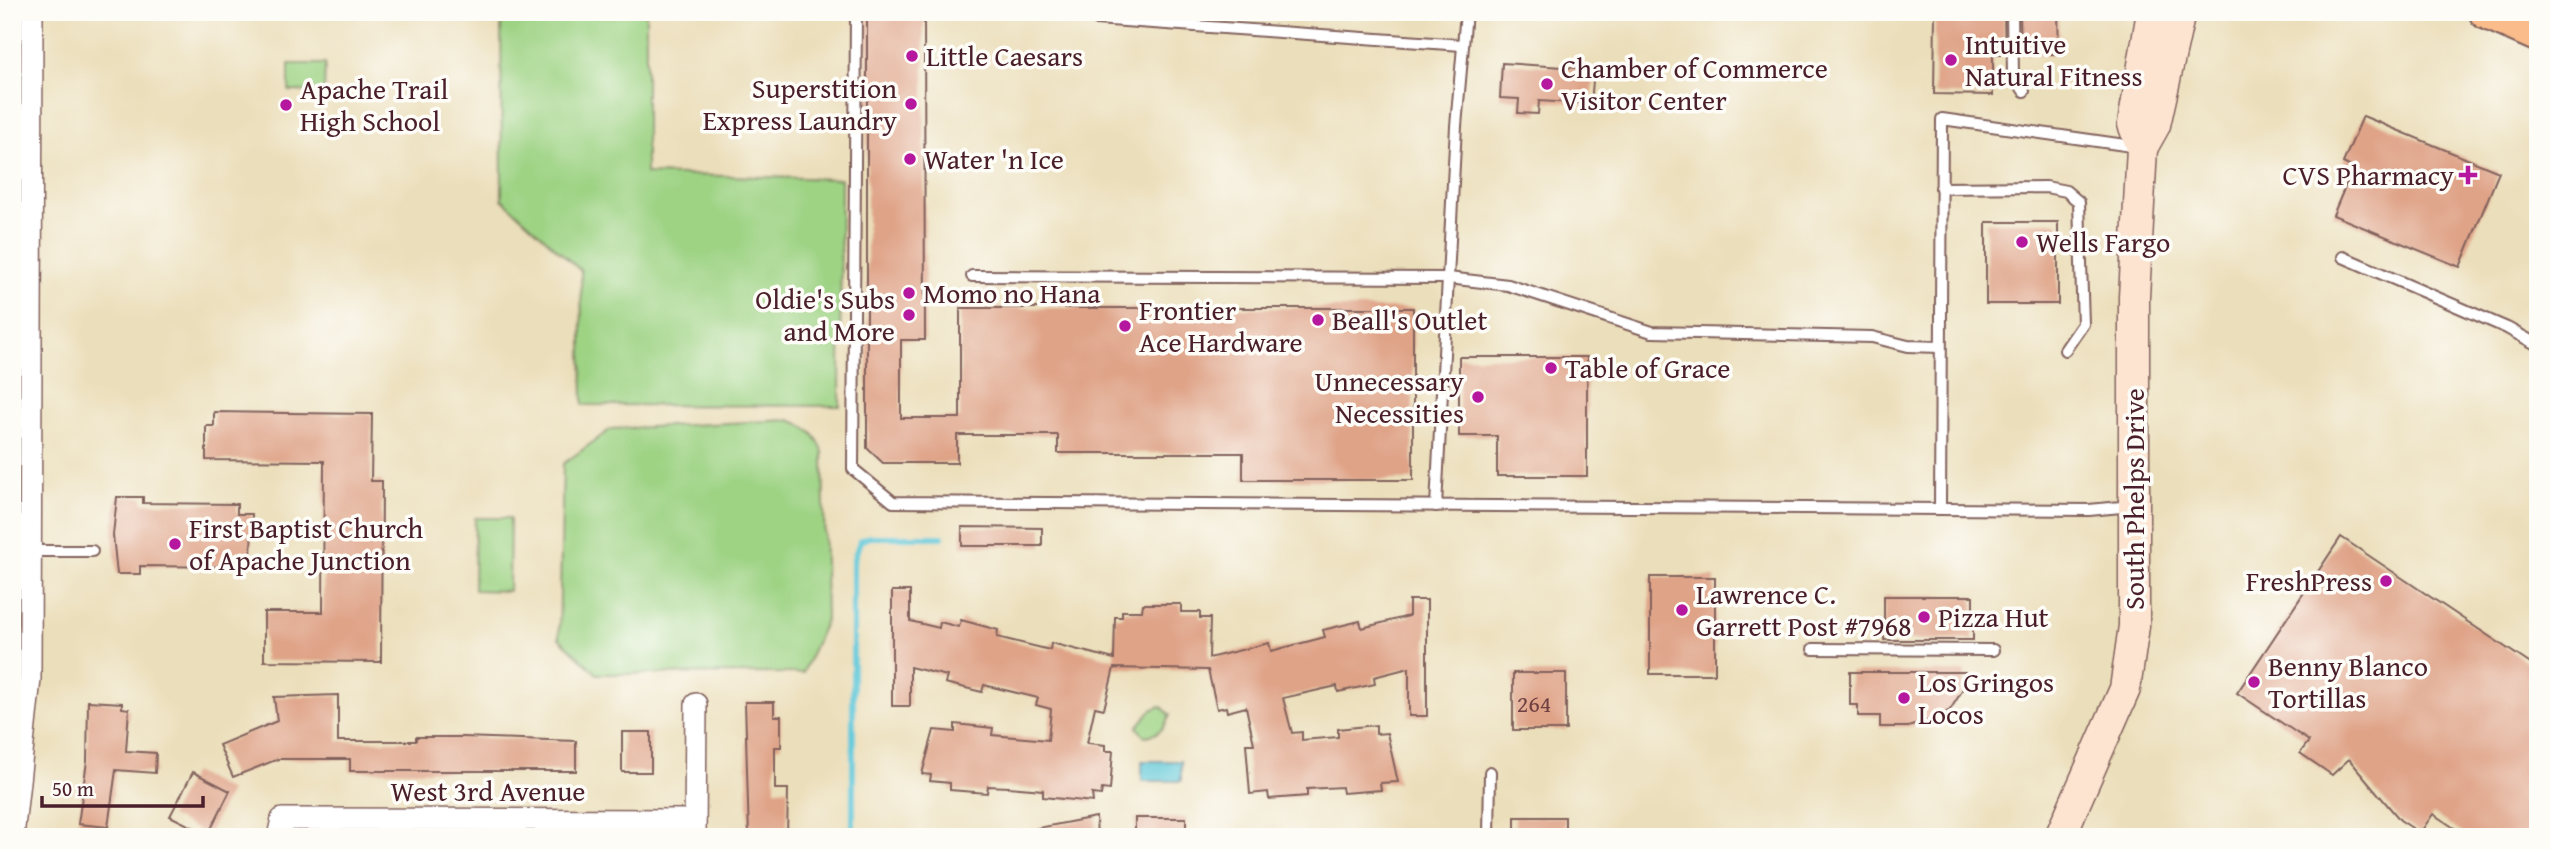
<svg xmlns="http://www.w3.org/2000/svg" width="2550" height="849" viewBox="0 0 2550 849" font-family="'Gentium Book Plus',serif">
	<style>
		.green { fill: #9ed384; stroke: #747958; stroke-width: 2 }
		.water { fill: #5ec8d8; stroke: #547482; stroke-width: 2 }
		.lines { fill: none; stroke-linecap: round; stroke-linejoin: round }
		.stream { stroke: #5ec8d8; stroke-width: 6 }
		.building { fill: #dfa387 }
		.lane-casing { stroke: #82625d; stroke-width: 14 }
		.street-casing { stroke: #82625d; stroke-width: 24 }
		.secondary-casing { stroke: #82625d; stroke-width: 33 }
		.primary-casing { stroke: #82625d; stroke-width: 37 }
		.lane { stroke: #fff; stroke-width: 10 }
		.street { stroke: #fff; stroke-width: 21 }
		.secondary { stroke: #fde4d1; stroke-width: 30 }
		.primary { stroke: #fabc8b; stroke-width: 33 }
		.poi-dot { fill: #b5179e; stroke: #fdfcf7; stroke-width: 2.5 }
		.labels { text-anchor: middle; stroke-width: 7; stroke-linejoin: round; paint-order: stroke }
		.number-label { font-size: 24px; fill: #6f4042 }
		.poi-label { font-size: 28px; fill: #4a1f2b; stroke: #fdfcf7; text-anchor: start }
		.street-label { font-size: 28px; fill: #4a1f2b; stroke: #fdfcf7 }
	</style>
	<rect width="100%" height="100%" fill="#fdfcf7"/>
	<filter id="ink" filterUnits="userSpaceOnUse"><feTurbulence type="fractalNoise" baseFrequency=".0143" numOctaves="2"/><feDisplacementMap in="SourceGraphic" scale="14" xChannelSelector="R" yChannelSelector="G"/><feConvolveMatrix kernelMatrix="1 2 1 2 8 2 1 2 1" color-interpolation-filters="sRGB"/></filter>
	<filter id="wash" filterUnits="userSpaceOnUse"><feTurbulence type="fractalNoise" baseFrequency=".00686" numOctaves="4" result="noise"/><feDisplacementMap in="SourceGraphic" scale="28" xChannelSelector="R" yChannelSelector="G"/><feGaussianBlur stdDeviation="1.57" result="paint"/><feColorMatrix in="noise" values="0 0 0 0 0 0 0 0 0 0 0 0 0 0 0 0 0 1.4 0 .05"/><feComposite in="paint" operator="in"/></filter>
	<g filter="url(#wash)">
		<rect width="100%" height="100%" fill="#ebdeba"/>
		<g class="green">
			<polygon points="501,12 646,12 646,174 841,179 840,406 583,405 581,271 502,199"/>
			<polygon points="289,64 325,64 324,92 289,91"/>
			<path d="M789,420C806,425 818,436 823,452L826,620L803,673L597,674L559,638L563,464L611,429Z"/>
			<polygon points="475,518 510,518 509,591 474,590"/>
			<path d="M1161,706L1170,715C1164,729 1159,735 1144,736L1137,727L1151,710Z"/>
		</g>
		<rect class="water" x="1142" y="761" width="39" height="20"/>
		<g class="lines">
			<polyline class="stream" points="853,837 853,562 860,541 869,537 942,537"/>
		</g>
		<g id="blocks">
			<g class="building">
				<polygon points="867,12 924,12 925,340 901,340 901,418 960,418 960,308 1413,308 1413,480 1243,480 1243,453 1058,453 1058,435 957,435 957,463 883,463 867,448"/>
				<polygon points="1935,12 2004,12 2005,54 1993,54 1993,95 1934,94"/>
				<polygon points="2020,12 2058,12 2059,54 2021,54"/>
				<polygon points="1502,63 1594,69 1591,104 1539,101 1538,114 1518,113 1519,99 1500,98"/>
				<polygon points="2363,116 2499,172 2460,267 2333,215 2353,168 2343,163"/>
				<rect x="1986" y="222" width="72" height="82"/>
				<polygon points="1459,357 1587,357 1587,476 1497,476 1497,436 1459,436"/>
				<polygon points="214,412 372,414 371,481 382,481 381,662 264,661 264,612 323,612 324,461 206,460 206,426 214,426"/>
				<polygon points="117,497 143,497 143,503 237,504 237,514 252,514 251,558 236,558 236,567 140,566 140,574 117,574 113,535"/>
				<polygon points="962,527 1042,528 1042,546 962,546"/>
				<polygon points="2341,537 2538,669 2538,837 2468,837 2433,814 2420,833 2400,820 2349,759 2332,775 2300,753 2309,741 2237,693"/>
				<rect x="1650" y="577" width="65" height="97"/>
				<polygon points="892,591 910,591 910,621 939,628 940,622 959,627 961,620 998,630 997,637 1050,650 1051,643 1114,659 1115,617 1122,617 1122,611 1142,611 1143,604 1181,604 1181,612 1200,612 1200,618 1210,618 1209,658 1269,643 1271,651 1306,642 1325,637 1323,630 1360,621 1362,628 1409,616 1409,600 1427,600 1427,716 1409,716 1409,668 1374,677 1375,684 1338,692 1337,686 1283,698 1292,733 1302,732 1302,740 1338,737 1338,729 1376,725 1376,734 1387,733 1398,782 1380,783 1381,790 1343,793 1342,787 1307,789 1307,796 1269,799 1268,792 1250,794 1246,744 1254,744 1246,707 1227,712 1226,707 1217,709 1208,670 1114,668 1104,709 1095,707 1087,743 1105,745 1105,751 1113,751 1110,790 1102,789 1101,795 1092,794 1093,802 1043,797 1043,790 1008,787 988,786 987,793 950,790 950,783 930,781 931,775 922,774 934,730 955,732 955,724 993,728 992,735 1048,740 1051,709 1036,705 1038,698 984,685 982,692 945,683 947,676 910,667 910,706 892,706"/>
				<rect x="1884" y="596" width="89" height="44"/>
				<polygon points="1850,672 1965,672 1962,691 1950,710 1934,719 1908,727 1880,727 1880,716 1858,716 1858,705 1850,705"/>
				<rect x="1513" y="673" width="53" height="57"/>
				<polygon points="338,695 338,741 416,741 416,737 463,737 576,741 576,771 350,771 350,759 278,759 233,777 219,745 277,721 274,697"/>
				<polygon points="88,701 122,703 122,708 129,709 126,751 156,753 155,773 116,770 108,827 78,824 87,761"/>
				<polygon points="745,702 774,702 774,716 781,716 781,747 775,747 775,789 788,789 787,837 749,837"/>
				<rect x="622" y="732" width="29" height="40"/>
				<polygon points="193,772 230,791 208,835 170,816"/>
				<polygon points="1096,817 1097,837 1039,837 1038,828"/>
				<rect x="1515" y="817" width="50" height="20"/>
				<rect x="1135" y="818" width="51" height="19"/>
			</g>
		</g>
	</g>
	<g filter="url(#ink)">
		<use href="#blocks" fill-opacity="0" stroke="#82625d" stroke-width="2"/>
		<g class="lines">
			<defs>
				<g id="lane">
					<polyline points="856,12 853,469 893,502 2089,510 2132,506"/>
					<polyline points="1096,12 1096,19 1462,45"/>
					<polyline points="2012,12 2013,74 2024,91"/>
					<polyline points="1941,188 2046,187 2066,191 2079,202 2083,324 2065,350"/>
					<polyline points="2343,257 2507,328 2538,345"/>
					<polyline points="972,276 1448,278 1508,285 1652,332 1872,337 1908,346 1940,347"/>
					<polyline points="1436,506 1456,126 1466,12"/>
					<polyline points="1940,508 1942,119 2139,147"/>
					<polyline points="31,551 92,551"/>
					<polyline points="1813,649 1993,650"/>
					<polyline points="1489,837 1490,772"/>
				</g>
				<g id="street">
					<polyline points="13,837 30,679 32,12"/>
					<polyline points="278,837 282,819 695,820"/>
					<polyline points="695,837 696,704"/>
				</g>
				<g id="secondary">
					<polyline points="2142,148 2155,125 2180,12"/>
					<polyline points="2060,837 2125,689 2134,626 2134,297 2142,148 2133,124 2152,12"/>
				</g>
				<polyline id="primary" points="2486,12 2538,35"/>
			</defs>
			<use href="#lane" class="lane-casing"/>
			<use href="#street" class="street-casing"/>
			<use href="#secondary" class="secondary-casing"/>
			<use href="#primary" class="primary-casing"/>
			<use href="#lane" class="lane"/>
			<use href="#street" class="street"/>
			<use href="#secondary" class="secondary"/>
			<use href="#primary" class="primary"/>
		</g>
	</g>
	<g class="poi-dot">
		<circle cx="912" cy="56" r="7"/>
		<circle cx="1951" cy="60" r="7"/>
		<circle cx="1547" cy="84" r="7"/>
		<circle cx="911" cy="104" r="7"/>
		<circle cx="286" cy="105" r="7"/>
		<circle cx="910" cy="159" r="7"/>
		<path d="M2464.5 164.5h7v7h7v7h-7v7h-7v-7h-7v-7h7z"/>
		<circle cx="2022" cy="242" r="7"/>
		<circle cx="909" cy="293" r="7"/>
		<circle cx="909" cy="315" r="7"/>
		<circle cx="1318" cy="320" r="7"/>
		<circle cx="1125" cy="326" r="7"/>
		<circle cx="1551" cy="368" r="7"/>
		<circle cx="1478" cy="397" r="7"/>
		<circle cx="175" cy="544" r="7"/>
		<circle cx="2386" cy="581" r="7"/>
		<circle cx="1682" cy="610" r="7"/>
		<circle cx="1924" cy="617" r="7"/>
		<circle cx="2254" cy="682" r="7"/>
		<circle cx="1904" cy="698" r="7"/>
	</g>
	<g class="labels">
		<g class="number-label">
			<text x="1534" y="712">264</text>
		</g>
		<g class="poi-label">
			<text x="1965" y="54">Intuitive<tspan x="1965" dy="32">Natural Fitness</tspan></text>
			<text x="926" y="66">Little Caesars</text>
			<text x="1561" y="78">Chamber of Commerce<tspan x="1561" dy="32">Visitor Center</tspan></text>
			<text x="897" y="98" text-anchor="end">Superstition<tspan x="897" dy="32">Express Laundry</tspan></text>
			<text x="300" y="99">Apache Trail<tspan x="300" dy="32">High School</tspan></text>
			<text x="924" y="169">Water 'n Ice</text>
			<text x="2454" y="185" text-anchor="end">CVS Pharmacy</text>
			<text x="2036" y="252">Wells Fargo</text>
			<text x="923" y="303">Momo no Hana</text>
			<text x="895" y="309" text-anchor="end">Oldie's Subs<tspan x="895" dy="32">and More</tspan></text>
			<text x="1139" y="320">Frontier<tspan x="1139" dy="32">Ace Hardware</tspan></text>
			<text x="1332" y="330">Beall's Outlet</text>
			<text x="1565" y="378">Table of Grace</text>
			<text x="1464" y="391" text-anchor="end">Unnecessary<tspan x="1464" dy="32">Necessities</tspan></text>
			<text x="189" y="538">First Baptist Church<tspan x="189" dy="32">of Apache Junction</tspan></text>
			<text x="2372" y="591" text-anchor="end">FreshPress</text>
			<text x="1696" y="604">Lawrence C.<tspan x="1696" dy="32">Garrett Post #7968</tspan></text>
			<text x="1938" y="627">Pizza Hut</text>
			<text x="2268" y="676">Benny Blanco<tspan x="2268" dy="32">Tortillas</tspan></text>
			<text x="1918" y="692">Los Gringos<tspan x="1918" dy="32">Locos</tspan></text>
		</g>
		<g class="street-label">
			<text transform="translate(2134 499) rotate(-90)" y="10">South Phelps Drive</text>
			<text x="488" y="801">West 3rd Avenue</text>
		</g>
	</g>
	<rect width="2550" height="849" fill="none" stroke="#fdfcf7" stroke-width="42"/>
	<path d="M42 796v10h161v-10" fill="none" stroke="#4a1f2b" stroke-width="3.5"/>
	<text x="52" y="796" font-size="21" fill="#4a1f2b" stroke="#fdfcf7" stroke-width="5" paint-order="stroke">50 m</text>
</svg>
